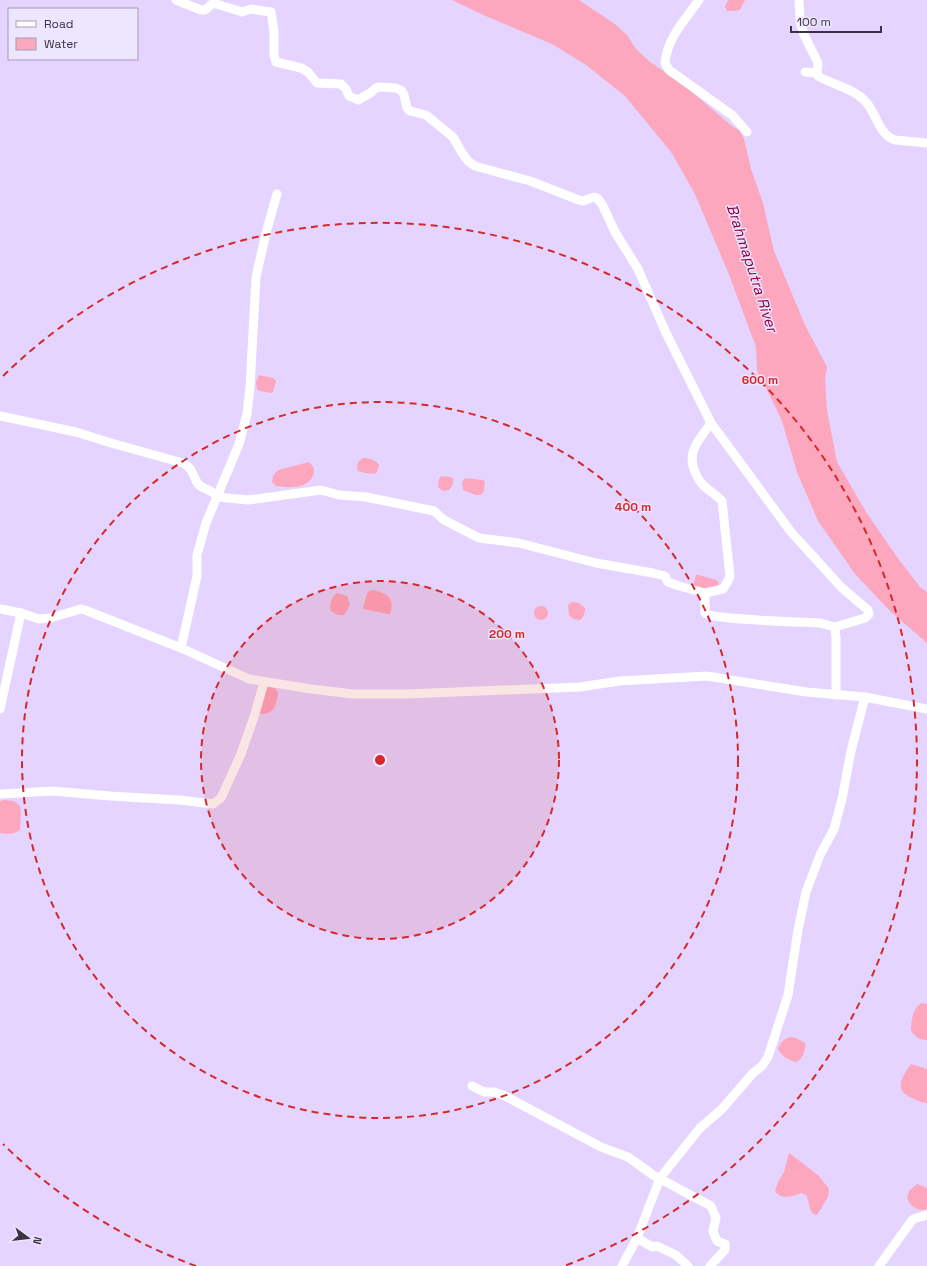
<svg xmlns="http://www.w3.org/2000/svg" width="927" height="1266" viewBox="0 0 927 1266" font-family="'Space Grotesk',sans-serif">
	<style>
		.water { fill: #fda7bf }
		.lines { fill: none; stroke-linecap: round; stroke-linejoin: round }
		.minor { stroke: #fff; stroke-width: 9 }
		.ring { fill: none; stroke: #d62828; stroke-width: 2; stroke-dasharray: 7 5 }
		.labels { text-anchor: middle; stroke-width: 3; stroke-linejoin: round; paint-order: stroke }
		.water-label { font-size: 15px; font-style: italic; fill: #870243; stroke: #eee5ff }
		.centre { fill: #d62828; stroke: #eee5ff; stroke-width: 2 }
		.ring-label { font-size: 12px; text-anchor: middle; font-weight: bold; fill: #d62828; stroke: #eee5ff; stroke-width: 3; stroke-linejoin: round; paint-order: stroke }
	</style>
	<rect width="100%" height="100%" fill="#e4d4ff"/>
	<g class="water">
		<polygon points="452,0 579,0 615,24 627,35 636,49 649,61 686,87 732,126 740,131 744,139 751,169 763,203 774,251 805,325 827,367 825,379 827,410 837,462 866,512 897,557 920,587 927,592 927,643 890,611 855,574 818,521 797,472 782,421 765,386 760,380 757,370 756,347 728,272 694,192 671,152 625,96 586,65 552,44 481,14"/>
		<polygon points="728,0 745,0 740,10 735,11 727,11 725,7"/>
		<polygon points="259,375 273,378 276,381 273,392 271,393 260,391 257,389 256,382"/>
		<path d="M363,458C369,458 375,459 379,465L377,472L375,474L365,473L358,471L357,469L358,462Z"/>
		<path d="M309,462C313,466 316,470 313,476C307,489 288,488 276,486L272,482L273,476L278,470Z"/>
		<polygon points="441,476 450,477 454,479 452,486 449,490 443,491 438,487 439,479"/>
		<polygon points="465,478 483,480 485,482 484,491 481,495 476,495 463,490 462,482"/>
		<polygon points="696,575 699,575 716,580 719,583 717,588 707,590 693,586"/>
		<path d="M371,590C385,592 396,597 390,614H388L363,609L367,593Z"/>
		<path d="M337,593L347,596L350,605L344,615H338L331,611C329,604 331,597 337,593Z"/>
		<path d="M572,602L579,603L585,608C585,612 584,617 580,620L573,619L569,615L568,605Z"/>
		<circle cx="541" cy="613" r="7"/>
		<path d="M268,687L275,688L278,693C276,705 274,715 260,714L258,713L264,688Z"/>
		<path d="M4,800L14,801L20,806L21,813L20,830C13,835 8,834 0,833V801Z"/>
		<path d="M922,1003L927,1004V1040H926C919,1040 914,1036 911,1030C911,1021 913,1007 922,1003Z"/>
		<path d="M791,1037L796,1038L805,1043C806,1050 803,1059 796,1062C788,1060 782,1057 778,1049C780,1043 784,1038 791,1037Z"/>
		<path d="M911,1064L927,1069V1103C922,1103 917,1100 912,1098C893,1090 902,1077 911,1064Z"/>
		<path d="M789,1153L818,1175L829,1189L828,1197L817,1215L813,1214L810,1209L807,1196L802,1193C793,1196 782,1201 775,1191L778,1182L784,1172Z"/>
		<path d="M917,1184L927,1188V1209C918,1212 911,1207 907,1198L909,1191Z"/>
	</g>
	<g class="lines">
		<g class="minor">
			<path d="M176,0L201,10H205L213,3L242,12L251,9L271,12L274,31V56L276,62L301,68L308,72L317,83L341,84L346,89L349,96L358,100L370,93L376,88L379,87L396,88L402,91L404,95L407,108L410,111L426,115L453,137L462,153L468,161L475,166L530,181L579,200L583,201L594,197L597,198L602,204L615,232L638,269L666,333L711,423C699,440 685,453 696,474C698,478 700,482 703,485C709,491 716,494 722,501L730,576L728,581L723,589L705,593V613C713,620 804,622 820,623L835,627L836,638V695"/>
			<path d="M699,0C685,20 667,38 665,63L669,70L732,115L747,132"/>
			<path d="M799,0L800,20L804,35L818,63L817,73L818,76C833,85 853,88 865,101C877,113 877,133 895,140L927,143"/>
			<polyline points="805,72 817,73"/>
			<path d="M0,416L76,432L111,443L183,463C194,469 192,475 198,484C203,490 211,488 217,497L248,500L321,490L339,495L366,497L434,511L444,520L479,538L519,543L596,563L653,573L665,576L668,582L679,586L705,593"/>
			<polyline points="711,423 791,532 842,588 868,610 869,614 865,618 835,627"/>
			<polyline points="0,609 21,613 39,619 50,618 81,609 85,610 181,648 249,679 311,689 353,694 407,694 580,687 619,681 707,676 806,692 865,697 927,709"/>
			<polyline points="181,648 197,576 197,555 206,523 239,444 247,414 250,387 256,277 267,229 277,194"/>
			<polyline points="0,709 21,613"/>
			<polyline points="0,794 53,791 110,796 179,800 213,804 221,798 241,754 255,714 264,682"/>
			<polyline points="472,1086 484,1092 494,1092 503,1095 601,1147 628,1157 653,1175 711,1206 716,1218 713,1231 717,1241 725,1244 725,1250 710,1266"/>
			<polyline points="637,1238 649,1245 652,1247 657,1246 676,1255 688,1266"/>
			<polyline points="622,1266 637,1238 660,1178 700,1128 722,1109 753,1073 762,1066 768,1057 788,995 798,930 806,892 820,855 834,829 842,799 851,751 865,697"/>
			<polyline points="879,1266 913,1219 927,1215"/>
		</g>
	</g>
	<circle cx="380" cy="760" r="179" fill="#d62828" fill-opacity=".12"/>
	<g class="ring">
		<circle cx="380" cy="760" r="179"/>
		<circle cx="380" cy="760" r="358"/>
		<path d="M196 1266A538 538 0 0 1 3 1144M3 376A538 538 0 1 1 564 1266"/>
	</g>
	<g class="labels">
		<g class="water-label">
			<text transform="translate(752 268) rotate(72)" y="5">Brahmaputra River</text>
		</g>
	</g>
	<circle cx="380" cy="760" r="6" class="centre"/>
	<g class="ring-label">
		<text x="760" y="384">600 m</text>
		<text x="633" y="511">400 m</text>
		<text x="507" y="638">200 m</text>
	</g>
	<rect x="8" y="8" width="130" height="52" fill="#eee5ff" stroke="#a69eb4"/>
	<rect x="16" y="21" width="20" height="6" fill="#ffffff" stroke="#a69eb4"/>
	<text x="44" y="28" font-size="12" fill="#393343">Road</text>
	<rect x="16" y="38" width="20" height="12" fill="#fda7bf" stroke="#a69eb4"/>
	<text x="44" y="48" font-size="12" fill="#393343">Water</text>
	<g transform="translate(28 1238) rotate(105)" stroke="#eee5ff" stroke-width="3" paint-order="stroke">
	<path d="M0-3L7 15L0 10L-7 15Z" fill="#393343"/>
	<text y="-6" font-size="11" font-weight="bold" text-anchor="middle" fill="#393343">N</text>
	</g>
	<path d="M791 26v6h90v-6" fill="none" stroke="#393343" stroke-width="2"/>
	<text x="797" y="26" font-size="12" fill="#393343" stroke="#eee5ff" stroke-width="3" paint-order="stroke">100 m</text>
</svg>
